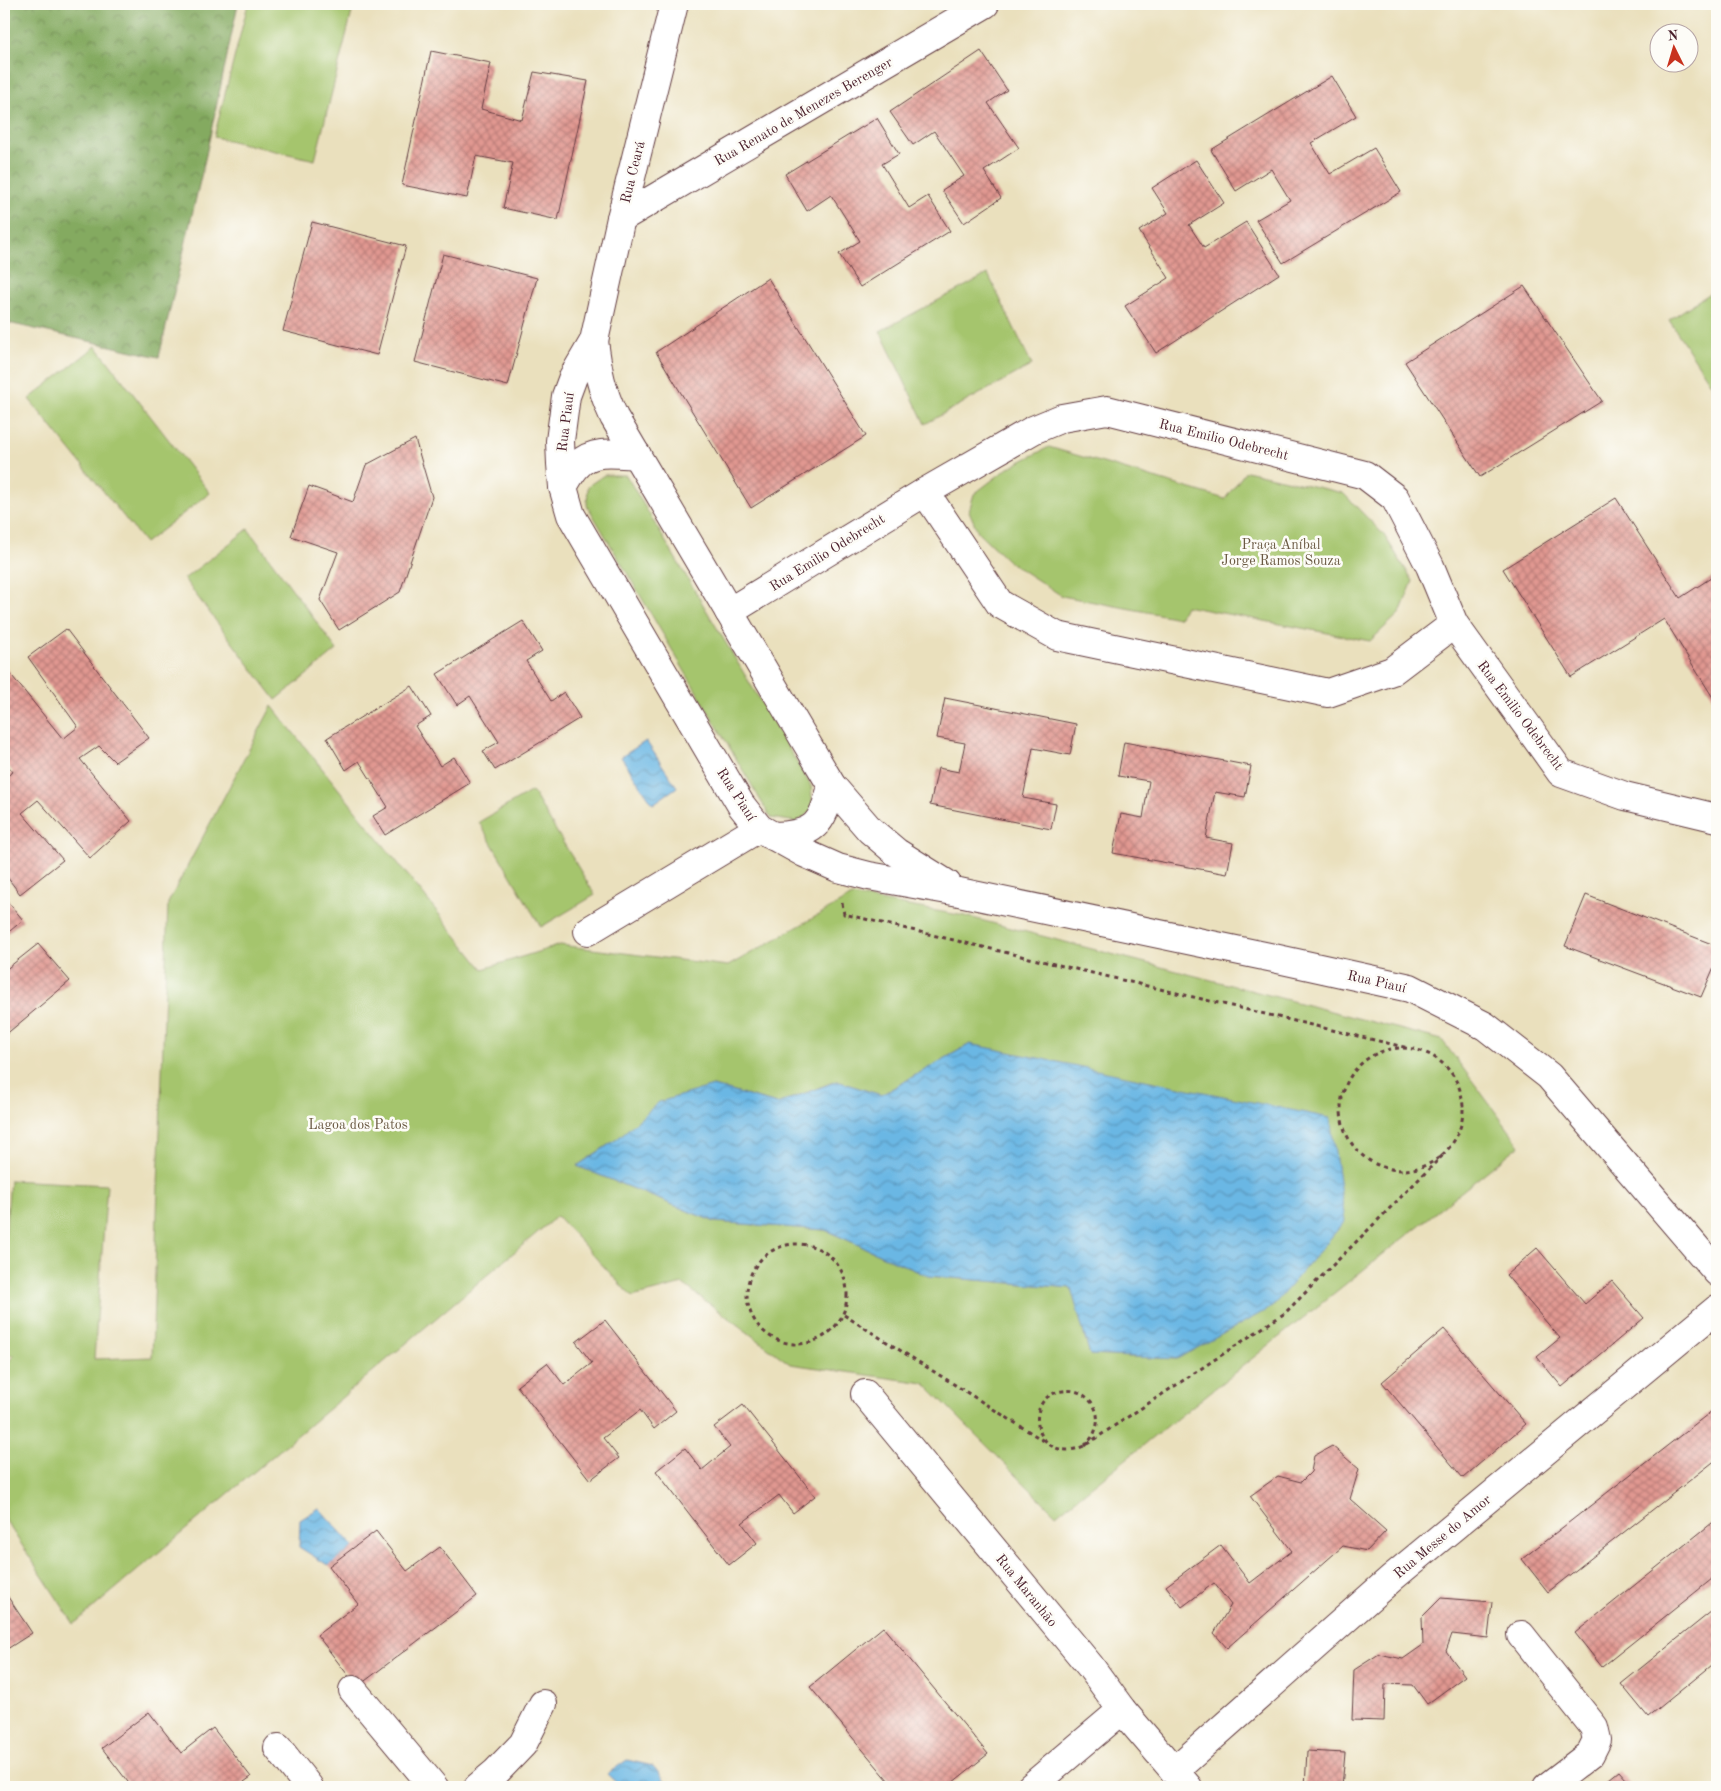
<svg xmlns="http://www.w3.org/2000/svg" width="1721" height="1791" viewBox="0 0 1721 1791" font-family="'Old Standard TT',serif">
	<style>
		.forest { fill: url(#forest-crowns); stroke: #676446 }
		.park { fill: #a5c56d; stroke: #78724c; fill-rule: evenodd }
		.water { fill: url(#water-waves); stroke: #5a6b88 }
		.building { fill: url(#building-cross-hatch) }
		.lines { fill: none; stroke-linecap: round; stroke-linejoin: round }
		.minor-casing { stroke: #623c41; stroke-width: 30 }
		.path { stroke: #623c41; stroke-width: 3; stroke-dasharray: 4 4; stroke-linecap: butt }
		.minor { stroke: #fff; stroke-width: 28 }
		.labels { text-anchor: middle; stroke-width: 5; stroke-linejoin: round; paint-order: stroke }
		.street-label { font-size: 14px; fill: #4a1f2b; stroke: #fdfcf7 }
		.park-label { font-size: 14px; fill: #6a5942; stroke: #fdfcf7 }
	</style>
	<defs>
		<pattern id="forest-crowns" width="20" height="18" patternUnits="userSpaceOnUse" patternTransform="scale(1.25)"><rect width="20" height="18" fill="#84aa60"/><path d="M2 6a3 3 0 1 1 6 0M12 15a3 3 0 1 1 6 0" fill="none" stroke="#6e8a4f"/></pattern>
		<pattern id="water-waves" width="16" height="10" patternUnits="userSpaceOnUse" patternTransform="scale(1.25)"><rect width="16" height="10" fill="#6ab7e4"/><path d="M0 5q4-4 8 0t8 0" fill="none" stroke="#5994b9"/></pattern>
		<pattern id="building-cross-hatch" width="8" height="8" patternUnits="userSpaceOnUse" patternTransform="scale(1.25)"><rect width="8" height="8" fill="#e19891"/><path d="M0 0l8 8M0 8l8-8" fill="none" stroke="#b87b77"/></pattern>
	</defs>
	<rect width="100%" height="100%" fill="#fdfcf7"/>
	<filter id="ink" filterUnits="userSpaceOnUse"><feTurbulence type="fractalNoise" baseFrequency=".02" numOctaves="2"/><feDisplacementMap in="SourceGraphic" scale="10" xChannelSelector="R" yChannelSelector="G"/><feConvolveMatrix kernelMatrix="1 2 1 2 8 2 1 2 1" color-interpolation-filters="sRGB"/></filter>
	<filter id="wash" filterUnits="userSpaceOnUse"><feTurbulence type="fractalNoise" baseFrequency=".0096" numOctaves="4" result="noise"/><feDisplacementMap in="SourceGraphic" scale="20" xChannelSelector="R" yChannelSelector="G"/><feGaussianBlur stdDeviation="1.12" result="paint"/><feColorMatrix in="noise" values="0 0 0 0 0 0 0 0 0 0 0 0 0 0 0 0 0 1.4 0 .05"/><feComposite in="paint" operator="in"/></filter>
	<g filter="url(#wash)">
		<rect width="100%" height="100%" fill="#eae0bd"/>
		<polygon class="forest" points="4,4 238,4 206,155 159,357 4,322"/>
		<g class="park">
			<polygon points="248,4 354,4 315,160 214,137"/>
			<polygon points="988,274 1032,365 925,424 880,331"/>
			<polygon points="1717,288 1717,393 1669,320"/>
			<polygon points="96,346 210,493 145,543 29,399"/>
			<polygon points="1049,447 1225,499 1246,471 1343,493 1384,535 1413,581 1400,613 1370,641 1185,606 1179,618 1062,596 1008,561 978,532 969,511 974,494 1008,468"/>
			<polygon points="604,475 626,475 811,786 813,810 797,822 771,818 587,505 588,486"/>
			<polygon points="248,529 337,650 276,700 184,579"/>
			<path d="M272,706L483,969L560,945L728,966L852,896L965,916L1442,1040L1520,1145L1056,1515L924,1383L790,1364L683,1284L632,1297L557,1216L74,1624L4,1518V1368L14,1355H4V1252L10,1180L107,1185L94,1359L152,1357L168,903ZM970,1044L1177,1359L1090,1355L1072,1288L928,1276L825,1230L715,1222L577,1166L617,1139L713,1086L777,1104L836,1081L881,1095Z"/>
			<polygon points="532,791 595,895 541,927 479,822"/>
		</g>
		<g class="water">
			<polygon points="646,741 677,787 653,804 621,757"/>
			<polygon points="970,1044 1330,1118 1345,1221 1272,1307 1177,1359 1090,1355 1071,1288 928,1276 825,1230 715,1222 577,1166 617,1139 659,1102 713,1086 777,1104 837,1081 881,1095"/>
			<polygon points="319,1508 354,1547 329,1566 299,1547 300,1520"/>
			<polygon points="627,1760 653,1766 668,1784 667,1787 621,1787 607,1774"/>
		</g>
		<g id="blocks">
			<g class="building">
				<polygon points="431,51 491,63 481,109 522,120 534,72 588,81 558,220 503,208 513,163 476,156 467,198 402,185"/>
				<polygon points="981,51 1007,90 988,103 1019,148 984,171 1001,198 964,223 942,190 964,176 934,131 913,145 890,112"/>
				<polygon points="1332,76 1356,116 1311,143 1330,174 1374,148 1401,192 1283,263 1256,220 1290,200 1271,169 1236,191 1211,150"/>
				<polygon points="877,118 899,154 882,164 909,208 928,196 950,231 860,287 839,254 860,241 831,195 807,211 785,174"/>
				<polygon points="1196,160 1224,203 1189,225 1204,248 1246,222 1279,274 1156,353 1125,306 1169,278 1139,231 1168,213 1152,188"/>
				<polygon points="312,222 406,246 377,355 283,331"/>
				<polygon points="443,254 537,278 508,386 415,362"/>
				<polygon points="768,278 866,436 751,508 656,352"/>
				<polygon points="1524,286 1602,401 1480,477 1405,362"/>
				<polygon points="415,439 432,497 400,592 339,630 320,600 338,552 291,536 309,486 353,502 366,465"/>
				<polygon points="1616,498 1680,598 1717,574 1717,704 1664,619 1571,677 1503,569"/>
				<polygon points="523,621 542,651 526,661 551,701 564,692 580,718 495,770 483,751 499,742 470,696 457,705 437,674"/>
				<polygon points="66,629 149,738 115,762 99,746 80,759 131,821 90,858 38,800 22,813 63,860 20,894 4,873 4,778 13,772 4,761 4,666 63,739 78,727 28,657"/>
				<polygon points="412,686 431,716 415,726 440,766 454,757 470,783 385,835 373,816 388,807 359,761 346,770 327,738"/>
				<polygon points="945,698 1076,724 1070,755 1033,748 1023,798 1056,804 1051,829 930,805 938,768 959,772 965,743 937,738"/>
				<polygon points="1124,742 1251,766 1245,797 1215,792 1206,838 1233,843 1227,874 1113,853 1121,814 1143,818 1149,781 1118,776"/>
				<polygon points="1586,895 1717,946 1717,960 1701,997 1565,946"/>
				<polygon points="4,897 23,920 4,936"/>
				<polygon points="38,944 70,981 4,1036 4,971"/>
				<polygon points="1537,1248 1585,1304 1612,1281 1644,1318 1562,1387 1537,1357 1560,1338 1506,1275"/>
				<polygon points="605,1320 676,1411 654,1429 640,1410 603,1438 619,1458 590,1480 517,1386 547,1363 564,1385 592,1363 576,1342"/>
				<polygon points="1444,1329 1526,1424 1463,1478 1382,1382"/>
				<polygon points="743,1405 815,1496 793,1513 779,1495 742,1523 757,1543 729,1565 656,1471 685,1448 702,1470 730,1447 714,1427"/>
				<polygon points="1717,1407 1717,1459 1548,1592 1522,1559"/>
				<polygon points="1332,1446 1359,1469 1350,1499 1386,1531 1367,1551 1343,1546 1227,1648 1214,1633 1231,1605 1214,1583 1182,1607 1166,1586 1221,1545 1250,1583 1292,1551 1250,1496 1278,1476 1301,1482 1311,1472 1314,1456"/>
				<polygon points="1717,1519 1717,1575 1602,1667 1575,1633"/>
				<polygon points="376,1531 407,1571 440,1547 477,1596 357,1687 317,1635 358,1604 329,1566"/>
				<polygon points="4,1591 32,1633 4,1651"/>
				<polygon points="1441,1598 1492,1602 1488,1638 1452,1634 1446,1651 1465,1676 1427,1704 1413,1685 1385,1684 1384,1721 1352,1720 1354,1670 1379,1654 1403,1659 1423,1645 1422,1617"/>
				<polygon points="1717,1607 1717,1661 1648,1717 1621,1684"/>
				<polygon points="883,1627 988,1754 947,1787 894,1787 810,1687"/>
				<polygon points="149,1712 181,1753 213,1728 251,1777 237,1787 129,1787 131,1786 102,1748"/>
				<polygon points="1307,1751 1345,1753 1342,1787 1305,1787"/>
				<polygon points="1619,1771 1633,1787 1599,1787"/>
			</g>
		</g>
	</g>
	<g filter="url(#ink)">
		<use href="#blocks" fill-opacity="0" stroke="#623c41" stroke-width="1"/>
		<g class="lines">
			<defs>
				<g id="minor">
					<polyline points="674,4 621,218 594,341 573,377 566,396 560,441 561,464 563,487 571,515 741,805 759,828 804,853 838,868 869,876 959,892 1269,957 1410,988 1485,1026 1549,1076 1717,1272"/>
					<polyline points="621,218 985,4"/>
					<path d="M594,341C598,371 601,389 614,417L832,786L870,830L896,852L947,884"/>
					<path d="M563,487C567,480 572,470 579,464C594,449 618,454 637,455"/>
					<polyline points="925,492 1000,604 1057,636 1328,693 1392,671 1454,624"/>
					<polyline points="729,612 925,492 1033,430 1062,418 1107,410 1365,475 1395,498 1430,566 1454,624 1561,773 1625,796 1717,818"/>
					<path d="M773,836C815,835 822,825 832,786"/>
					<polyline points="588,931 759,828"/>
					<polyline points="865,1394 1090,1666 1122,1710 1188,1787"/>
					<polyline points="1521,1635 1594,1727 1597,1740 1590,1754 1547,1787"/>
					<polyline points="353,1690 434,1787"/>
					<polyline points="278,1748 309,1787"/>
					<polyline points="1174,1771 1393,1577 1717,1309"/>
					<polyline points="478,1787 496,1772 523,1744 543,1704"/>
					<polyline points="1031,1787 1122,1710"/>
				</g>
			</defs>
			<use href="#minor" class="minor-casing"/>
			<g class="path">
				<polyline points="842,903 844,914 1408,1048"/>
				<circle cx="1402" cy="1109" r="61"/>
				<circle cx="797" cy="1294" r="50"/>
				<polyline points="844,1315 1044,1441"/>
				<path d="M1084,1446C1102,1431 1103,1405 1080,1393C1074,1390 1068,1390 1062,1391C1020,1397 1035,1467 1084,1446L1285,1313L1443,1155"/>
			</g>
			<use href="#minor" class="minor"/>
		</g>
	</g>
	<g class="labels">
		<g class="street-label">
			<text transform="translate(803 111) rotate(-30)" y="5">Rua Renato de Menezes Berenger</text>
			<text transform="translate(632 172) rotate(-76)" y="5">Rua Ceará</text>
			<text transform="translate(565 422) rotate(-83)" y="5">Rua Piauí</text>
			<text transform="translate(1224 439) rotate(14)" y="5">Rua Emilio Odebrecht</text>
			<text transform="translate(827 552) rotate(-32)" y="5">Rua Emilio Odebrecht</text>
			<text transform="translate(1521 715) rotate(53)" y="5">Rua Emilio Odebrecht</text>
			<text transform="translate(737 794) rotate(57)" y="5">Rua Piauí</text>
			<text transform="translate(1377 981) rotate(13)" y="5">Rua Piauí</text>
			<text transform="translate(1442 1536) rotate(-40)" y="5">Rua Messe do Amor</text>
			<text transform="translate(1027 1590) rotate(51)" y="5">Rua Maranhão</text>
		</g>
		<g class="park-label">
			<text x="1281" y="549">Praça Aníbal<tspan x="1281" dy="16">Jorge Ramos Souza</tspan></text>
			<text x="358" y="1129">Lagoa dos Patos</text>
		</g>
	</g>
	<rect width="1721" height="1791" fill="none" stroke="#fdfcf7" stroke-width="20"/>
	<g transform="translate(1674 48) rotate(355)"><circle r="24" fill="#fdfcf7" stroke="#b5a4a5"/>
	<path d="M0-4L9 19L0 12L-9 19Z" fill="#c8321e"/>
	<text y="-8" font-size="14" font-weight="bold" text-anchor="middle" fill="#4a1f2b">N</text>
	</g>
</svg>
